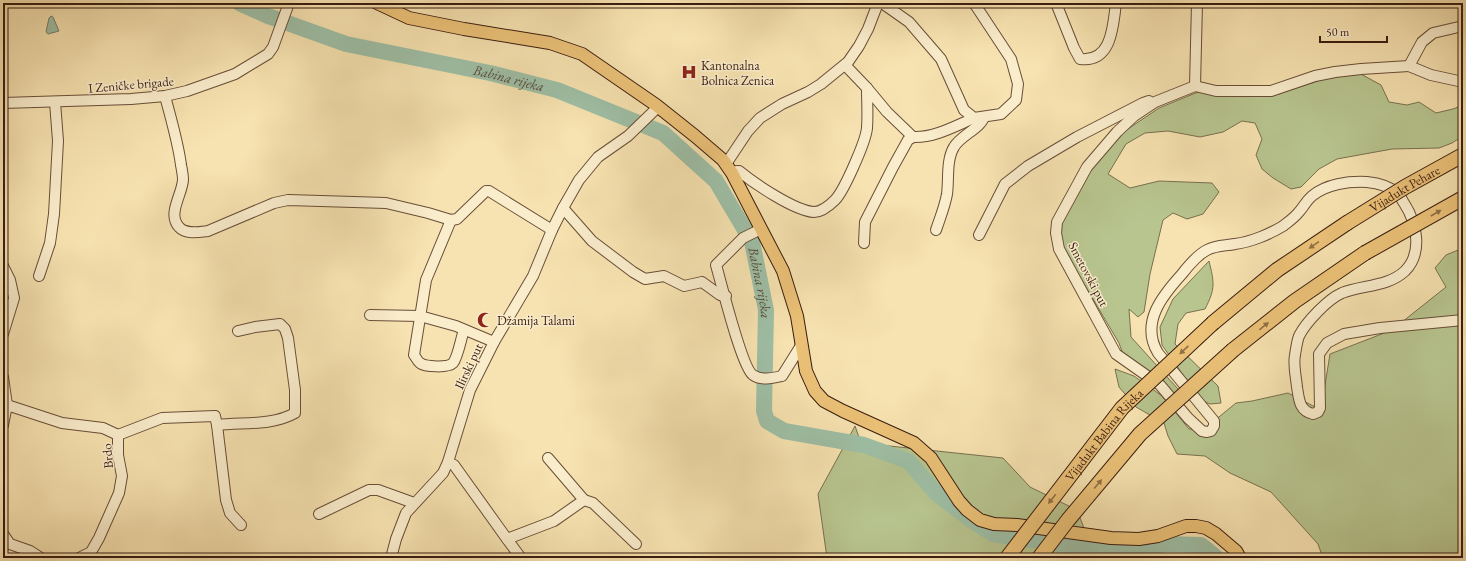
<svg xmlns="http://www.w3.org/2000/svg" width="1466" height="561" viewBox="0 0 1466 561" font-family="'EB Garamond',serif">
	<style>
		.green { fill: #b8c58f; stroke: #787050 }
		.water { fill: #9ebfa6; stroke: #767e6a }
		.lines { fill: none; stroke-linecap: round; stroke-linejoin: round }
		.river { stroke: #9ebfa6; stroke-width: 16 }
		.minor-casing { stroke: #684e38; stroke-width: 12 }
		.major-casing { stroke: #391c10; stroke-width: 14 }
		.highway-casing { stroke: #391c10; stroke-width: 16 }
		.minor { stroke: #faedcc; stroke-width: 10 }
		.major { stroke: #ecc278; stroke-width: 12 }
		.highway { stroke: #ecc278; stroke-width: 14 }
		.highway-bridge-casing { stroke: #391c10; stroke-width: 16; stroke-linecap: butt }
		.highway-bridge { stroke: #ecc278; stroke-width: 14 }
		.oneway { fill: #926f44 }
		.labels { text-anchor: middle; stroke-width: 3; stroke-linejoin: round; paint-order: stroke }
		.poi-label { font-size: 13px; fill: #391c10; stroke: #faedcc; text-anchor: start }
		.street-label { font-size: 13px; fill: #391c10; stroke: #faedcc }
		.water-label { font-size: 14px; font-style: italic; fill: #574d3d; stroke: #faedcc }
	</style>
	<rect width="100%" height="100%" fill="#f7e3b1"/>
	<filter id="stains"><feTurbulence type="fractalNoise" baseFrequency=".005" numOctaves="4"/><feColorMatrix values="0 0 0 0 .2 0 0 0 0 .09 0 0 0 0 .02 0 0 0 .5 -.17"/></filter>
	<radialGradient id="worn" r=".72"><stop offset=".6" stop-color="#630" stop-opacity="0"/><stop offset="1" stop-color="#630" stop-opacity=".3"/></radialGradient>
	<g class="green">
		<polygon points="1359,73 1381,85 1389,102 1407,105 1419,102 1436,113 1453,109 1463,105 1463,136 1452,143 1439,148 1392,149 1337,159 1319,169 1301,187 1291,189 1273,178 1262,169 1256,155 1262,139 1255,123 1242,121 1223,132 1200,137 1168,131 1145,133 1126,144 1108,174 1130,188 1159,181 1212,183 1219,192 1203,214 1187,219 1173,213 1163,220 1150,274 1144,312 1138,317 1129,309 1131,337 1178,389 1184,397 1179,403 1124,357 1119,343 1068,257 1060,240 1060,227 1088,173 1125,131 1159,108 1198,92 1272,96 1321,80"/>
		<polygon points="1463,248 1463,558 1323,558 1318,544 1271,492 1230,473 1205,456 1177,454 1168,436 1164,423 1136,407 1119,387 1115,369 1134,376 1162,396 1189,429 1211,431 1214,421 1236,403 1252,401 1288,393 1321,410 1330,354 1392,330 1446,287 1435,268 1446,255"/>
		<path d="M1209,261C1214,282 1216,288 1205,309L1186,313L1178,324L1175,344L1218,386L1221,403L1210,404L1201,400L1162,345L1160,327L1173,299Z"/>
		<polygon points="855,426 861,443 1003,458 1030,487 1077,510 1094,554 1099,558 827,558 818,494"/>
	</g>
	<polygon class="water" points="51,16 53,17 59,31 48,34 46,32 49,18"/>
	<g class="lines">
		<path class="river" id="s1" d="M239,3L268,16L346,44L490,73L557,90L663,133L716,181L752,242L766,310L764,411L767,421L784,431L864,445L908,461L937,494L971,520L993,534L1097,550L1133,548L1167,544L1201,545L1217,558"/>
		<defs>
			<g id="minor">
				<polyline points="882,3 909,22 941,59 964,110 974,118 1001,114 1016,100 1018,84 1011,59 974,3"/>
				<path d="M1056,3L1074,48L1080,59C1112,63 1113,26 1116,3"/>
				<path d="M1197,3L1195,86L1155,102L1134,116L1117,132L1087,167L1057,222L1056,233L1059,249L1116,354L1160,385L1188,418L1202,431L1207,432L1211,431L1214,426V421L1158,353C1140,323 1162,296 1182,274C1189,265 1197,255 1207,250C1217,245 1225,246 1235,244C1251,242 1270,234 1283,226C1288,222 1294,218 1298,213C1303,208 1306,201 1312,196C1326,184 1349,181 1367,182C1377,183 1389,186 1397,193C1400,195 1402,200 1404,203C1417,223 1423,253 1405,271C1388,287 1362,285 1342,293C1328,299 1306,322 1299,336C1297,341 1296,349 1295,355C1293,364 1296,377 1297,387C1299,399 1299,411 1313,414L1318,412L1320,408L1319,354L1327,343L1344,334L1380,328L1463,320"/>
				<path d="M845,65L867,88L887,112L913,137C934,138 955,126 974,118"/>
				<polyline points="1409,66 1431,75 1463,82"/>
				<polyline points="1195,86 1216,91 1271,91 1315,76 1335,72 1361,69 1409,66 1422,42 1433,33 1463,26"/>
				<path d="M165,96C171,119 178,142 181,165C182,170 183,175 183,180C182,195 167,214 179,227C186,235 200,232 208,231L274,203L288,200L386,203L428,213L451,220L457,219L486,191H489L552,230"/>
				<polyline points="3,103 131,99 165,96 187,91 235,74 268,54 273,47 289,3"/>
				<polyline points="726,164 748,131 760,118 782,104 808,92 821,84 848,62 859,46 868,29 878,3"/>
				<path d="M732,173L737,171H739C755,184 795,211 814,212C822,212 830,205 835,200C844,191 866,141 867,128C868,115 867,101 867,88"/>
				<polyline points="563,208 592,241 633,272 645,279 664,276 684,286 702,282 720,295 726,296"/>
				<path d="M451,220L426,280L414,355C416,357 417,361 420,363C425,367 448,368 453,363C458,357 461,338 464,330"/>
				<path d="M761,229L743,238L716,265C721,282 742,368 753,375C761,381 773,378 782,376L802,344"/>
				<path d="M936,230C940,218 945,206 947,194C949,180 946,160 954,147C960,136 981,128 984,117"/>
				<polyline points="979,235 1005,184 1028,166 1077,137 1143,103 1149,101"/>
				<polyline points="864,243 865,222 893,167 908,140 913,137"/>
				<polyline points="3,266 10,280 14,298 3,334"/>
				<polyline points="39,276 50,243 54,214 58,141 55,102"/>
				<polyline points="370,315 420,316 456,326 494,342"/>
				<polyline points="3,377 7,405 62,423 103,428 118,435 118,455 122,476 119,493 99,538 91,552 79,558"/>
				<polyline points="3,425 7,405"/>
				<polyline points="217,425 226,500 230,513 241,525"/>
				<path d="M118,435L162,418L215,416L217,425C243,422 272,426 295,413V390L288,338L285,329L280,324L255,327L238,331"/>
				<polyline points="448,462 454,465 507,539 554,521 584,500 548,458"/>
				<polyline points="584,500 593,503 636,544"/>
				<polyline points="319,514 369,490 378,490 414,503"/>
				<polyline points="3,534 10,544 30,551 41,558"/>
				<polyline points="507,539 521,558"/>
				<polyline points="391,558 396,539 406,513 443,473 448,462 470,390 494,342 533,276 552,230 563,208 579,180 598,157 628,136 658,107"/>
			</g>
			<polyline id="major" points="377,3 409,18 464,29 550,43 582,54 656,105 695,136 723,160 732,173 783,271 797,316 806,371 815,391 824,401 843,411 914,443 931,458 959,501 967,510 980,520 994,524 1017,525 1111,538 1139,539 1158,536 1186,526 1196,526 1206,528 1216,534 1236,551 1240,558"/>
			<g id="highway">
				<polyline points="1213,323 1277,270 1347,223"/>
				<polyline points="1233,350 1295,301 1365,253"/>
			</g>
		</defs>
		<use href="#minor" class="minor-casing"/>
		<use href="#major" class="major-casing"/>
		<use href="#highway" class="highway-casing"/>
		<use href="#minor" class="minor"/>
		<use href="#major" class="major"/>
		<use href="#highway" class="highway"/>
		<defs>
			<g id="highway-bridge">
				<path id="s2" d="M1347,223L1405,187L1463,155"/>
				<polyline points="1365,253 1463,198"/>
				<path id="s3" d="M1007,558L1122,408L1213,323"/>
				<polyline points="1039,558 1068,520 1140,434 1233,350"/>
			</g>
		</defs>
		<use href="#highway-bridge" class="highway-bridge-casing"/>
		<use href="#highway-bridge" class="highway-bridge"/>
	</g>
	<defs><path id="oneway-solid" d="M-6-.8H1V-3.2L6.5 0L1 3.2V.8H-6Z"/></defs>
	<g class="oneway">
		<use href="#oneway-solid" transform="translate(1436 213) rotate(-30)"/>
		<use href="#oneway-solid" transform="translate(1314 245) rotate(146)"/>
		<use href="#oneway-solid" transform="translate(1264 326) rotate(-39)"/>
		<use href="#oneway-solid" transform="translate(1184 350) rotate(137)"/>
		<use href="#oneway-solid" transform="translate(1098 484) rotate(-50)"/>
		<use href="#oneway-solid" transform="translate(1052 499) rotate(128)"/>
	</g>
	<defs>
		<symbol id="hospital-bare" viewBox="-9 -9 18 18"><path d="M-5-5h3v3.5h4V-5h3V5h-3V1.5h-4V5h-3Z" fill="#8f2418" stroke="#faedcc" stroke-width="2.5" paint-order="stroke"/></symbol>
		<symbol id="mosque-bare" viewBox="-9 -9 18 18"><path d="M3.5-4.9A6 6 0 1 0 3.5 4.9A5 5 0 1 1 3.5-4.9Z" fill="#8f2418" stroke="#faedcc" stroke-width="2.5" paint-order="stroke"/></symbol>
	</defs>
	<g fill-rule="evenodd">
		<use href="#hospital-bare" x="678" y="61" width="22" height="22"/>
		<use href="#mosque-bare" x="474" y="309" width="22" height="22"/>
	</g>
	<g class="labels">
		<g class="poi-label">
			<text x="701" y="70">Kantonalna<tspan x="701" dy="15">Bolnica Zenica</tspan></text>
			<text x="497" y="325">Džamija Talami</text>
		</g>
		<g class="street-label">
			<text transform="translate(131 84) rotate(-5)" y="5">I Zeničke brigade</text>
			<text dy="5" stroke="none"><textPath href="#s2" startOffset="67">Vijadukt Pehare</textPath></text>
			<text transform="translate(1089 274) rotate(62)" y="5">Smetovski put</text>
			<text transform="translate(468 366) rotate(-65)" y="5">Ilirski put</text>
			<text dy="5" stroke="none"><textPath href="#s3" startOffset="157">Vijadukt Babina Rijeka</textPath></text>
			<text transform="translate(107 456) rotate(-95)" y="5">Brdo</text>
		</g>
		<g class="water-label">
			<text dy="5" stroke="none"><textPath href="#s1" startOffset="281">Babina rijeka</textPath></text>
			<text dy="5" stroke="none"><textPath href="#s1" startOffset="629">Babina rijeka</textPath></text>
		</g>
	</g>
	<rect width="1466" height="561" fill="none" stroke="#f7e3b1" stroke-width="16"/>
	<rect x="4" y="4" width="1458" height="553" fill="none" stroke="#391c10" stroke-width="2"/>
	<rect x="8" y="8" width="1450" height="545" fill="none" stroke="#391c10"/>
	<path d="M1320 36v6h67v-6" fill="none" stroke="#391c10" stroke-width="2"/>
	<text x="1326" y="36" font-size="12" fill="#391c10" stroke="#faedcc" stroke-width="3" paint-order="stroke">50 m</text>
	<rect width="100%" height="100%" filter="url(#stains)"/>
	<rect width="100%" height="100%" fill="url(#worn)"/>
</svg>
